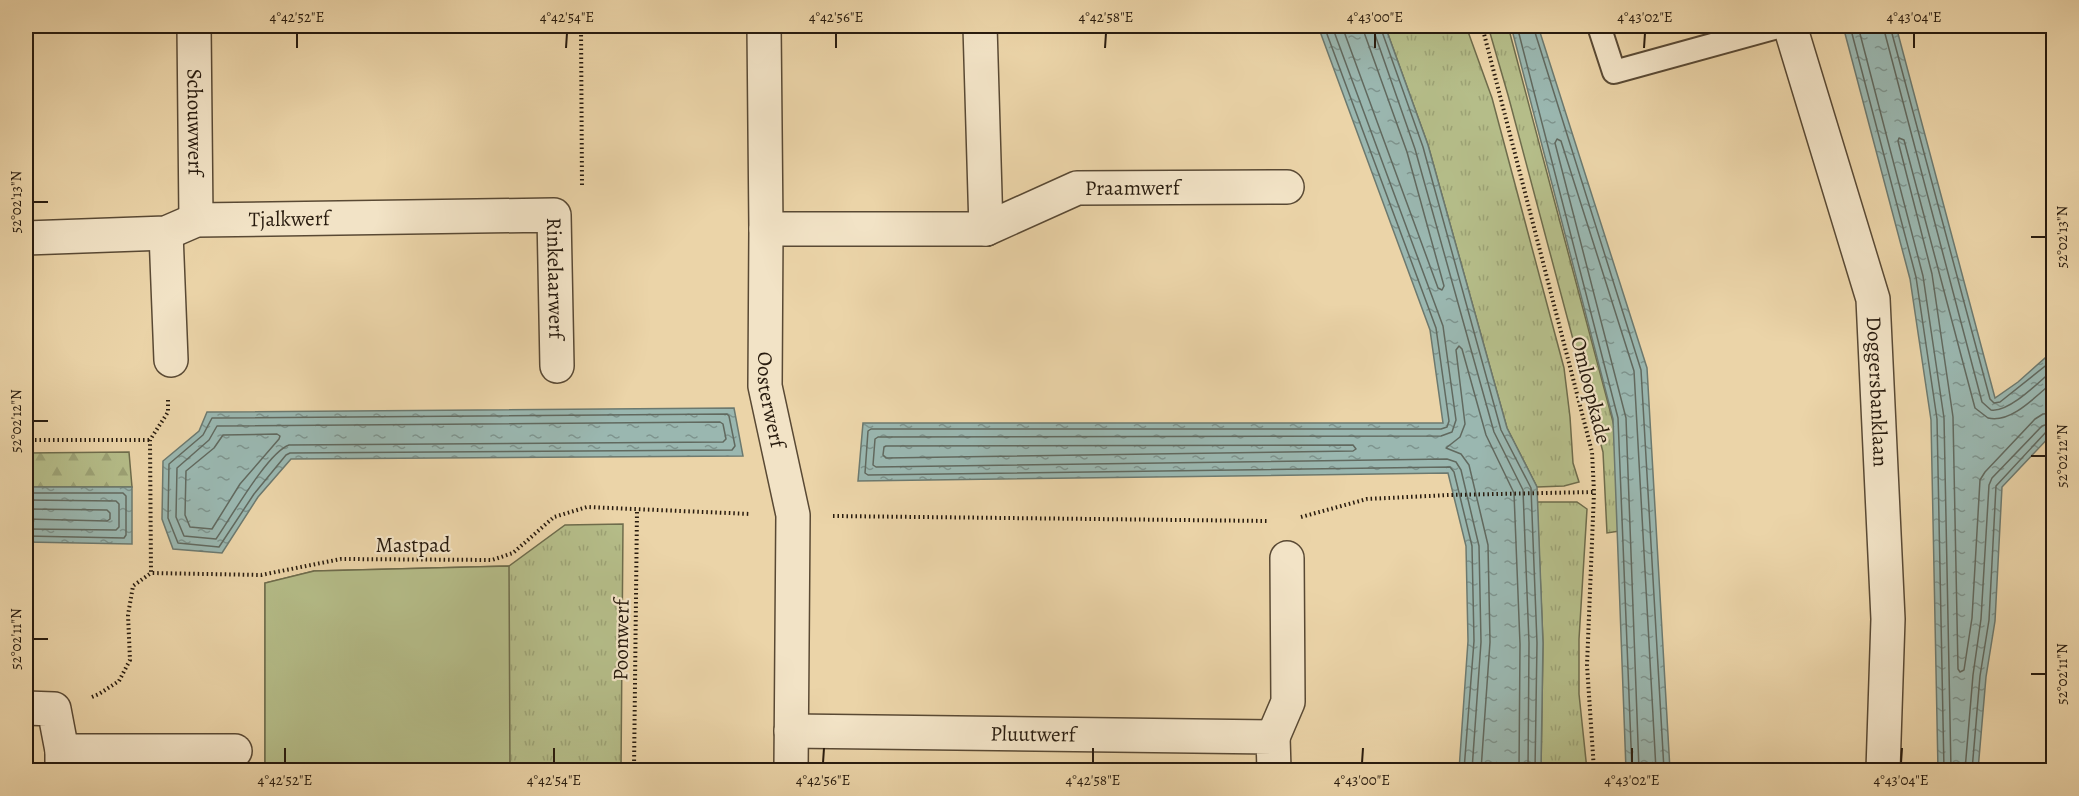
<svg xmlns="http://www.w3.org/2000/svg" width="2079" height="796" viewBox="0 0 2079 796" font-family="Alegreya,serif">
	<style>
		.grass { fill: url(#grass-tufts); stroke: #6e6c4c; stroke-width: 1.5 }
		.forest { fill: url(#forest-firs); stroke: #6e6c4c; stroke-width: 1.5 }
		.park { fill: #b5bd89; stroke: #6e6c4c; stroke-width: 1.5 }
		.water { fill: url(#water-ripples); stroke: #6c796f; stroke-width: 1.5 }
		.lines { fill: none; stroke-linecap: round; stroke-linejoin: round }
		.shore { stroke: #61695f; stroke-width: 1.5 }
		.lane-casing { stroke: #594934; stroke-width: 26 }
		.street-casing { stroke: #594934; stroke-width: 36 }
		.path { stroke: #281b0e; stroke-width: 4; stroke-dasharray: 1.5 3; stroke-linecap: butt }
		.lane { stroke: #f2e3c6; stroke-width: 22 }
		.street { stroke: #f2e3c6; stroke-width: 33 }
		.ticks { fill: none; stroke: #281b0e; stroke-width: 2 }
		.labels { text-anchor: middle; stroke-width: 4.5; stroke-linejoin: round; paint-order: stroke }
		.street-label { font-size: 21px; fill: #281b0e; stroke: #f2e3c6 }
		.neatline { fill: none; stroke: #281b0e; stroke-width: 2 }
		.ticks-label { font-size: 15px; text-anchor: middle; fill: #281b0e }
	</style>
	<defs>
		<pattern id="grass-tufts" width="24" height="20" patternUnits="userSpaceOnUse" patternTransform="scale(1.5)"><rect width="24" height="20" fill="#b5bd89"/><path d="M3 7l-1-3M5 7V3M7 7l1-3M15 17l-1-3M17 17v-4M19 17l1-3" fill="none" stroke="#9ca275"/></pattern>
		<pattern id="forest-firs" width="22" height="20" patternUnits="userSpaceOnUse" patternTransform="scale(1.5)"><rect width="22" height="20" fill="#b5bd89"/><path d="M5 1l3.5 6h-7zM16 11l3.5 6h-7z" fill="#9ca275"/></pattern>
		<pattern id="water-ripples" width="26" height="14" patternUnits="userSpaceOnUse" patternTransform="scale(1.5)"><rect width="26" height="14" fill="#9ab7b0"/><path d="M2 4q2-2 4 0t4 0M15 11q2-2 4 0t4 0" fill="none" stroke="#7e948e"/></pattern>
	</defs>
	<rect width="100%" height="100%" fill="#ebd4a8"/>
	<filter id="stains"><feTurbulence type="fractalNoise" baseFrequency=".00333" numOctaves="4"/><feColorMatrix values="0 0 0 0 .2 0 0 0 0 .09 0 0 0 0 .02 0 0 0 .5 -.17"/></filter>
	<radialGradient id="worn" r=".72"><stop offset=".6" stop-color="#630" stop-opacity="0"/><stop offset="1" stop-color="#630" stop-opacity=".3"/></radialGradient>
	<g class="grass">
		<polygon points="1385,26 1466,26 1492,98 1564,368 1570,417 1573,463 1579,482 1564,486 1537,487 1507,428 1428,145"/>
		<polygon points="1488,26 1508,26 1630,486 1626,530 1607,533 1603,452 1508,95"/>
		<polygon points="1537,502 1577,502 1587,509 1579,639 1579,694 1587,770 1541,770 1543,643"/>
		<polygon points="623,524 621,770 265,770 265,583 314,571 509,566 565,525"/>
	</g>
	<polygon class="forest" points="129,452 132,487 26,487 26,453"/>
	<polygon class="park" points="509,566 510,770 265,770 265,583 314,571"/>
	<g class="water">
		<polygon points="1318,26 1385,26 1428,145 1507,428 1537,487 1543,643 1541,770 1459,770 1468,641 1466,546 1448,473 858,481 863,423 1443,423 1430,330"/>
		<polygon points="1511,26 1538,26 1647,368 1670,770 1626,770 1613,419"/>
		<polygon points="1843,26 1896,26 1995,398 2018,382 2053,351 2053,433 2002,487 1995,621 1986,677 1978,770 1938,770 1931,420 1910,279"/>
		<polygon points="734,408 743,456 291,459 258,497 222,553 173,549 162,519 163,461 199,431 207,412"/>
		<polygon points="26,487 132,487 132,544 26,542"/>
	</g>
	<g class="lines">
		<g class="shore">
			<polyline points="1324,26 1436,328 1449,421 1447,427 1441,429 871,429 868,431 865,473 868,475 1450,467 1454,472 1472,546 1474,641 1464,770"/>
			<polyline points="1332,26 1443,326 1456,420 1452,432 1441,436 878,437 875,439 873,465 876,467 1447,459 1456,462 1461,470 1479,546 1481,642 1472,770"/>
			<polyline points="1342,26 1438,288 1442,290 1444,286 1407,152 1365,35 1363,26"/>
			<polyline points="1372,26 1415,149 1494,432 1523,490 1529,643 1528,770"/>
			<polyline points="1380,26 1423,147 1501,430 1531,488 1537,643 1535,770"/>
			<polyline points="1517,26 1618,418 1632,770"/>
			<polyline points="1533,26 1641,370 1664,770"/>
			<polyline points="1850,26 1916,277 1937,419 1944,770"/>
			<polyline points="1858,26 1923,276 1944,418 1951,770"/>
			<path d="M1883,26L1982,402L1991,410C2009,413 2040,381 2054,369"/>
			<polyline points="1890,26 1990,399 1994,403 2000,402 2054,359"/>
			<path d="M2054,381C2037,395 2011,424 1988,418L1975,408L1904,140L1899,138L1898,141L1932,274L1953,417L1958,669L1960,672L1964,670L1972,618L1980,480L1985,472L2035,419L2043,414L2054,413"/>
			<polygon points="727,414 729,416 735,446 732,450 290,453 286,455 254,494 219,547 178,543 168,518 169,464 203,435 212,418"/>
			<path d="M720,422L723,424L726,439L723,442L289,445C268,452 230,519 216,539L184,536L176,517L177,468L209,440L217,426Z"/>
			<polygon points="277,434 280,436 279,439 240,484 212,529 190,527 185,515 186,471 214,448 223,435"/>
			<polygon points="1353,445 1356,449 1353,451 886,458 883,455 884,447 886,446"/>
			<polyline points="26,493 123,493 126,496 126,535 124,538 26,536"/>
			<polyline points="26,500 116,501 119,504 119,527 116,530 26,529"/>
			<polyline points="26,509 107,510 110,513 110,519 107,521 26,519"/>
			<polyline points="1481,770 1490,642 1488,545 1469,465 1461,454 1446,448 1460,437 1465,424 1456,350 1459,346 1462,349 1486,435 1514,493 1520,644 1519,770"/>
			<polyline points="1639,770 1626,418 1555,143 1557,139 1561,141 1634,371 1656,770"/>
			<polyline points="1965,770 1973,675 1981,619 1989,485 1992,478 2042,426 2054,422"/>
			<polyline points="1972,770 1980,676 1989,620 1996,486 2047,431 2054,429"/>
		</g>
		<defs>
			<polyline id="lane" points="1599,26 1614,72 1781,26"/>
			<g id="street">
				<path id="s1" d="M194,26L196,220"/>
				<path id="s2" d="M764,26L766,229L765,386L793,515L791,770"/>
				<polyline points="980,26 986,229"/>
				<path id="s3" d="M1790,26L1873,299L1888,619L1883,770"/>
				<path id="s4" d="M766,229H986L1077,188L1287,187"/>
				<polyline points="166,233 171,360"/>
				<path id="s5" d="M26,238L166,233L196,220L554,215L557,366"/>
				<polyline points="26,708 54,709 62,751 62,770"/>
				<path id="s6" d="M791,731L1273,737L1274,770"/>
				<polyline points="1273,737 1288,702 1287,558"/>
				<polyline points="62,751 235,751"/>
			</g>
		</defs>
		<use href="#lane" class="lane-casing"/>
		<use href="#street" class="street-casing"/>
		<g class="path">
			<polyline points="581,26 582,186"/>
			<polyline points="1482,26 1592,452 1594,492 1587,665 1594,770"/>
			<polyline points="168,400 168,412 150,440 151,573 261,575 341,559 492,560 513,553 554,517 587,507 751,514"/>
			<polyline points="26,440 150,440"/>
			<polyline points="833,516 1267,521"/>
			<polyline points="1301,517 1367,499 1449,495 1594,492"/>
			<polyline points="92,697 99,694 119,681 130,660 128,615 133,586 151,573"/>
			<polyline points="634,770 637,510"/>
		</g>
		<use href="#lane" class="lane"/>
		<use href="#street" class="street"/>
	</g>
	<path class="ticks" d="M297,48V33M566,48L567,33M836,48V33M1105,48L1106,33M1375,48V33M1644,48L1645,33M1914,48V33M33,202H48M2031,237H2046M33,421H48M2031,456H2046M33,639H48M2031,674H2046M285,763V748M554,763V748M823,763L824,748M1093,763V748M1362,763L1363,748M1632,763V748M1901,763L1902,748"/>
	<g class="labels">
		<g class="street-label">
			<text dy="7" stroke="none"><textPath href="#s1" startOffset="96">Schouwwerf</textPath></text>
			<text dy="7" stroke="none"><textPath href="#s4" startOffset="375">Praamwerf</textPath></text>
			<text dy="7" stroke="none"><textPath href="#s5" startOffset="266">Tjalkwerf</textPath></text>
			<text dy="7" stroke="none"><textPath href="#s5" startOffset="594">Rinkelaarwerf</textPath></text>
			<text transform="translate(1591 390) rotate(76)" y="7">Omloopkade</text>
			<text dy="7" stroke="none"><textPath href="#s3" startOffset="378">Doggersbanklaan</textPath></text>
			<text dy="7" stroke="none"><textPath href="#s2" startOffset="374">Oosterwerf</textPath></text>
			<text x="413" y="552">Mastpad</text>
			<text transform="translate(621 640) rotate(-89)" y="7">Poonwerf</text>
			<text dy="7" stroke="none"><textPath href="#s6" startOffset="242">Pluutwerf</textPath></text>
		</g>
	</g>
	<rect width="2079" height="796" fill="none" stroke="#ebd4a8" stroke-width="66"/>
	<rect x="33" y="33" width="2013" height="730" class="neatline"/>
	<g class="ticks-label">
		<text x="297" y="22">4°42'52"E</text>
		<text x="567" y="22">4°42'54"E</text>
		<text x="836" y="22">4°42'56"E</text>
		<text x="1106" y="22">4°42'58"E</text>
		<text x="1375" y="22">4°43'00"E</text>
		<text x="1645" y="22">4°43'02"E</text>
		<text x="1914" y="22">4°43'04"E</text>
		<text transform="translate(16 202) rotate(-90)" y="5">52°02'13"N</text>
		<text transform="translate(2062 237) rotate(-90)" y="5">52°02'13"N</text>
		<text transform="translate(16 421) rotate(-90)" y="5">52°02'12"N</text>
		<text transform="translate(2062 456) rotate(-90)" y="5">52°02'12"N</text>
		<text transform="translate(16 639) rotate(-90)" y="5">52°02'11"N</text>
		<text transform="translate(2062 674) rotate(-90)" y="5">52°02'11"N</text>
		<text x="285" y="785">4°42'52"E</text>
		<text x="554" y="785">4°42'54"E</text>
		<text x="823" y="785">4°42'56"E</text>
		<text x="1093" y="785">4°42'58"E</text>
		<text x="1362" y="785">4°43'00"E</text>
		<text x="1632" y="785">4°43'02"E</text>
		<text x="1901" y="785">4°43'04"E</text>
	</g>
	<rect width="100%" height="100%" filter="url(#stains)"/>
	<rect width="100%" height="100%" fill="url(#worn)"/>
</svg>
